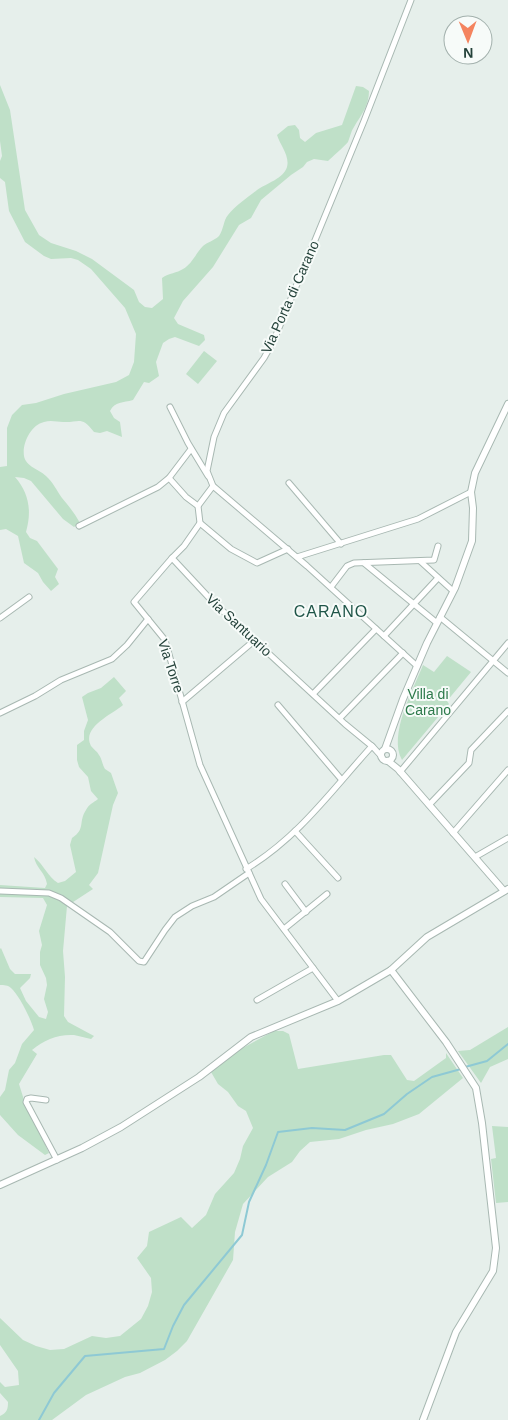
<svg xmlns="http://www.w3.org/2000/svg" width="508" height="1420" viewBox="0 0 508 1420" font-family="Arial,sans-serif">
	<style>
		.green { fill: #bfe0c8 }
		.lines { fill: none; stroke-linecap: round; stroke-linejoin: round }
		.stream { stroke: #8ec9d4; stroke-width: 2 }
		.minor-casing { stroke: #a8b8b2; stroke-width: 7 }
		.tertiary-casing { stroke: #a8b8b2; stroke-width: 8 }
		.minor { stroke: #fff; stroke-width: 5 }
		.tertiary { stroke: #fff; stroke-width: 6 }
		.labels { text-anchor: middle; stroke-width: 4; stroke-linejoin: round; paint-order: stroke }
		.street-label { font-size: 14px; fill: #24423a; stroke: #f7fbf9 }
		.park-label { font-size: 14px; fill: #2d7a4b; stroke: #f7fbf9 }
		.quarter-label { font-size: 16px; letter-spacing: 1px; fill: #1f5548; stroke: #f7fbf9 }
	</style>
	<rect width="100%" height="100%" fill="#e6efeb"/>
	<g class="green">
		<path d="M0,85L10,110L25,210L39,235L51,243L76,251L92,259L134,290L139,302L145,307L152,308L163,299L162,278C169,273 177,273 183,269C192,264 196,253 203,246C207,242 214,241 219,236C224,229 223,221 228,215C235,206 248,197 257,190C267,183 283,179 287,167C290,156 280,145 277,135L288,126L295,125L299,130L300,138L305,142L316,133L342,125L356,86L363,87L369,91C369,106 361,115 354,127C351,131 350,137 348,142C345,146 332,157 328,161L314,159L307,162L303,167L291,175L261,200L251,218L239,225L213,267L183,301L174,318L178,324L204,335L205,340L199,346L175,337L169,339L163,343L156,362L159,376L149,383L144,382L133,400C123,403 115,401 110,411L114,418L120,422L122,437L107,431L100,433L94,432C81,415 79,423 63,422C57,422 51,420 44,422C31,425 22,443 24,456C26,467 39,469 46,476C53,482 57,491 62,498C69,506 75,514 80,523L74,527L63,519L31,481L24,478L15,477C29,493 32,511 26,532L30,538L37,541L58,569L55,577L59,584L51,591L43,582L38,573L24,563L18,536L6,529L0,530V467L7,466V428L12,415L22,405L36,403L64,394L116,382L129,375L134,362L136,334L125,308L91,269L78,260L71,258L51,259L44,256L25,242L9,211L5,182L0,178V161L2,156L0,141Z"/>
		<polygon points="204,351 217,361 198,384 186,374"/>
		<path d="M447,656L471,672L447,701L449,704L402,760C388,735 413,690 423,665L434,672Z"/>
		<path d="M114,677L126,691L119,698L123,705C113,714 81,727 91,746C93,749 97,751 99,755C102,759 102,764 105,769L111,773L118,793L113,805L98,873L89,885L93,889L67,906L63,951L65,977L64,1016L68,1022L94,1036L91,1039C85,1038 80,1036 74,1035C58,1034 44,1040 32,1050L37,1054L19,1084L24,1100L49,1153L45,1155L18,1135L0,1115V1097L5,1090L9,1070L15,1063L22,1044L34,1030C31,1019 19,995 11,988C8,985 4,985 0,985V949L1,948L10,969L15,974H31L30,978L20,988L26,1001L39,1017L46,1019L48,1012L44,999L47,985L46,978L40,965V952L42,945L39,931L47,905L43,898L0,897V885L45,888L47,884C45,872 36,868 34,857C44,865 48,877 58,883L65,881L76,872L70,845L72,838C86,829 78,822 86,810C89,804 93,803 98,799L91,791L88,777L79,767L77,760V745L84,740V731L88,720L82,697L88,693L101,688Z"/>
		<polygon points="508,1027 508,1059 490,1067 481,1083 458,1051 470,1050"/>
		<path d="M274,1031H283L289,1034L298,1069L384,1055H391L407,1080L414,1081L446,1058V1053L463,1078L419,1114L393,1124L366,1130L339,1139L310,1142L300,1151L292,1162L268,1177L243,1204L235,1232L233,1260L187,1341L177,1351L165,1360L140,1373L125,1377L86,1395L52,1420H0V1416C7,1413 8,1409 8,1402L0,1393V1382L5,1387L19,1385L18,1371L0,1345V1318L23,1340L36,1346L50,1350L64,1349L92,1336L106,1338L120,1336L141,1319L148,1306L152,1292L151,1278L137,1258L147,1246L149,1232L181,1217L192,1228L206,1215L215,1194L234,1173L240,1159L243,1146L253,1128L246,1111L238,1106L228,1092L218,1084L211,1072L239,1050Z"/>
		<polygon points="492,1126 508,1127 508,1202 496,1203 491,1159 496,1158"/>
	</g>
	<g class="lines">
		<g class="stream">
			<polyline points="465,1067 487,1061 508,1044"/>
			<polyline points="39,1420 54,1393 85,1356 164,1349 173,1326 184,1305 242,1235 249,1202 266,1165 278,1132 312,1128 345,1130 384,1114 407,1094 432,1077 461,1069"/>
		</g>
		<defs>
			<g id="minor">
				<polyline points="411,0 364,121 274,340 264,358 224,413 214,437 207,471 213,486 307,566 417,666"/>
				<polyline points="170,407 188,443 208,476"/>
				<polyline points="169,478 186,497 198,506"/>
				<polyline points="289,483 341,544"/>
				<polyline points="213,486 198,506 200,523 184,546 172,558 213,602 345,724 373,747 382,757"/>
				<polyline points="200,523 231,549 257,563 288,549"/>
				<polyline points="79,526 158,487 169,478 191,449"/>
				<polyline points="297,557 418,519 471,492"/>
				<polyline points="172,558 134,602 165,640 200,765 261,899 338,1001"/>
				<polyline points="420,561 453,591"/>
				<polyline points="364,563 437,623"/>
				<polyline points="331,587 347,566 354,563 434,560 438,546"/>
				<polyline points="440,617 508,673"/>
				<polyline points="0,618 29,597"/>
				<polyline points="384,636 438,578"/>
				<polyline points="313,694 376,629"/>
				<polyline points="182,702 255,640"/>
				<polyline points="278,705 341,779"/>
				<polyline points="0,713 35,696 61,680 112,659 127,645 148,619"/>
				<polyline points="340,718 403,653"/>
				<polyline points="400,772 508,643"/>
				<polyline points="429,805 469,763 471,750 508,711"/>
				<polyline points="295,831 338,878"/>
				<polyline points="453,833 508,770"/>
				<polyline points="475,857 508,838"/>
				<path d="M246,869C299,837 331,791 372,746"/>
				<polyline points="285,884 306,912"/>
				<polyline points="0,891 49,893 61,898 110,932 139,961 144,962 165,930 175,917 192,906 214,897 249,873"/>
				<polyline points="284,929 327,894"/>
				<polyline points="257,1000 313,968"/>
				<polyline points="46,1100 31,1098 27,1099 26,1102 57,1160"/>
			</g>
			<g id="tertiary">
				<circle cx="387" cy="755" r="6"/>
				<polyline points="385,749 403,699 427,643 455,588 472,541 473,508 471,492 475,473 508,404"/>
				<polyline points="388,761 398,769 504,891"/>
				<polyline points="391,970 446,1042 476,1088 482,1123 496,1248 493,1271 456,1332 423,1420"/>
				<polyline points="0,1185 82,1148 121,1127 199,1077 251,1037 338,1001 391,970 427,937 508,889"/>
			</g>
		</defs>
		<use href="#minor" class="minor-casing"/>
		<use href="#tertiary" class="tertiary-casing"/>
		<use href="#minor" class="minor"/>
		<use href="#tertiary" class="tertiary"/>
	</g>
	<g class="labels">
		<g class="street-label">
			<text transform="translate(290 297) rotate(-66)" y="5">Via Porta di Carano</text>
			<text transform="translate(239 625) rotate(43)" y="5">Via Santuario</text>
			<text transform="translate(171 666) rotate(72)" y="5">Via Torre</text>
		</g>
		<g class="park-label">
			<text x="428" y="699">Villa di<tspan x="428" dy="16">Carano</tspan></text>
		</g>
		<g class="quarter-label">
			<text x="331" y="617">CARANO</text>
		</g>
	</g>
	<g transform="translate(468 40) rotate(179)"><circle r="24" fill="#f7fbf9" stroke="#a3b1ad"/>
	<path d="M0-4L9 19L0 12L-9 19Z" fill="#f4845f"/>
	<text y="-8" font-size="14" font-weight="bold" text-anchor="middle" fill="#24423a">N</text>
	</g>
</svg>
